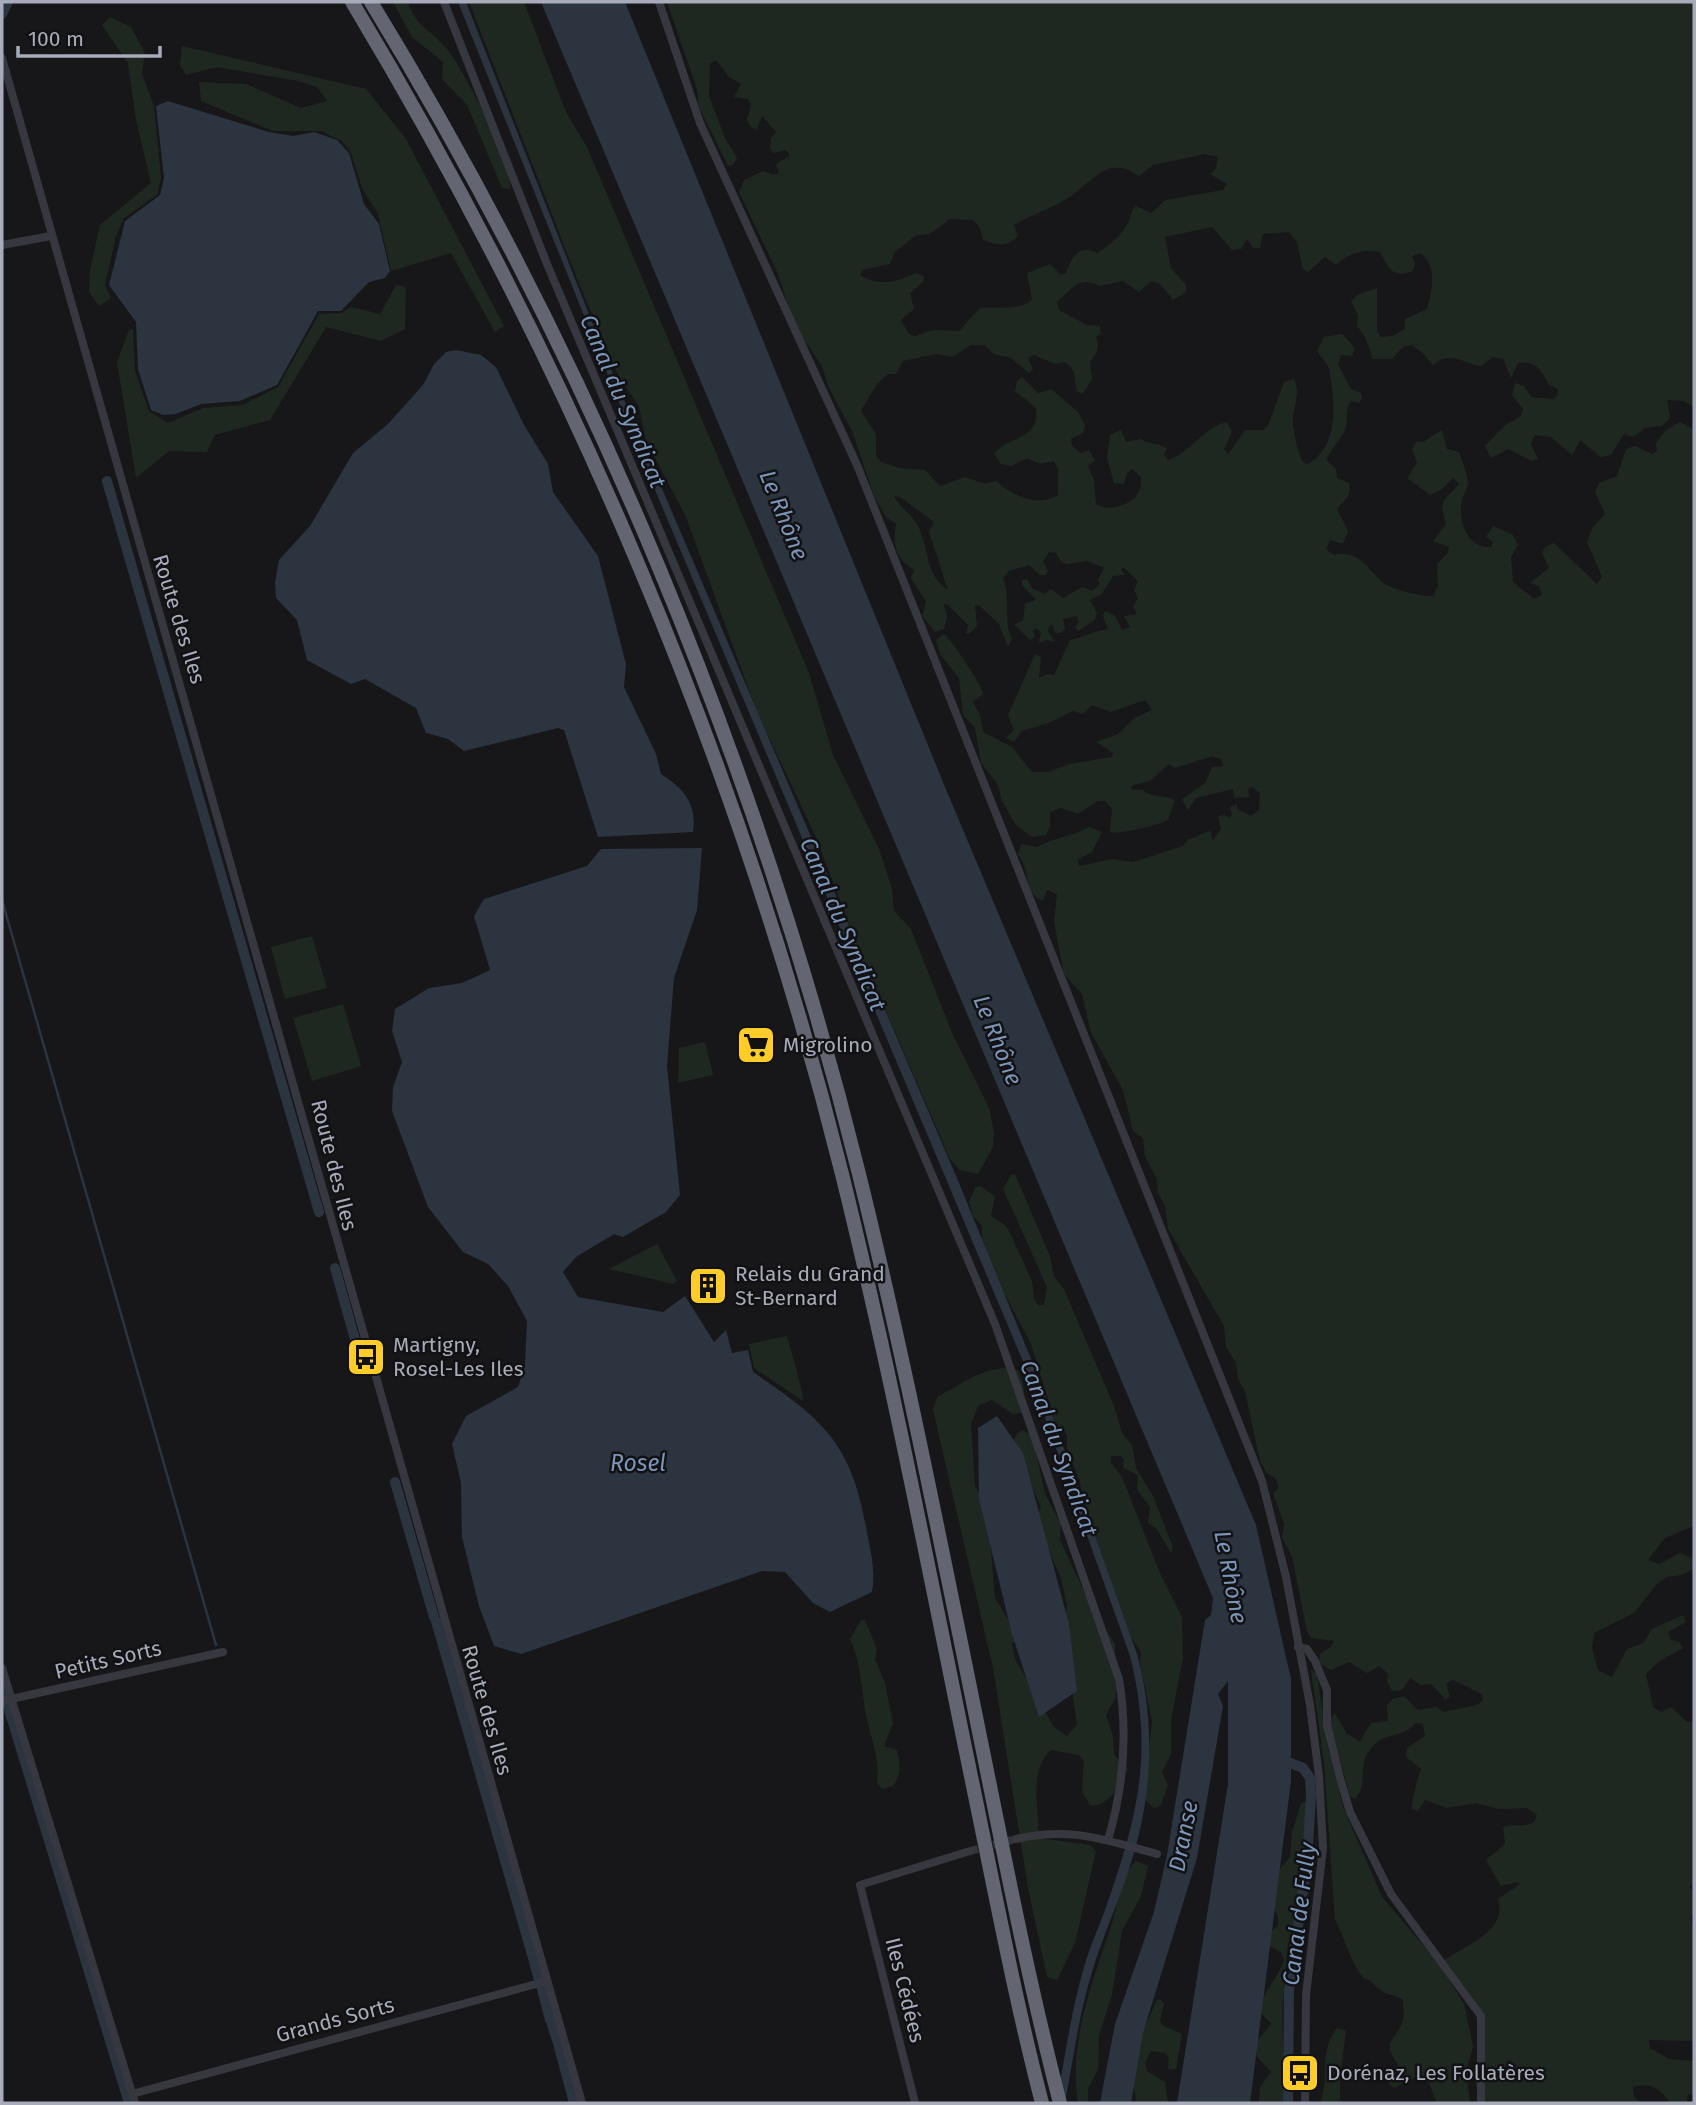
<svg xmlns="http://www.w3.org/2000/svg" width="1696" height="2105" viewBox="0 0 1696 2105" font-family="'Fira Sans',sans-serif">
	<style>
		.green { fill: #1e2820; fill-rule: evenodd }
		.water { fill: #2b343f }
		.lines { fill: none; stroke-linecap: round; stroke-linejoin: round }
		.stream { stroke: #2b343f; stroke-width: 2.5 }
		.canal { stroke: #2b343f; stroke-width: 10 }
		.minor-tunnel { stroke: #343539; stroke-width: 8; stroke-dasharray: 8 4; stroke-linecap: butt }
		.minor { stroke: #37383f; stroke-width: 8 }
		.motorway { stroke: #636570; stroke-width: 14 }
		.labels { text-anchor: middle; stroke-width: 5; stroke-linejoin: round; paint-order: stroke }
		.street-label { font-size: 21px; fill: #a8acba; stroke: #121214 }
		.poi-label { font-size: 21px; fill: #a8acba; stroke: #121214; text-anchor: start }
		.water-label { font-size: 23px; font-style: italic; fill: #7b96b9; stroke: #121214 }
	</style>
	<rect width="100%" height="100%" fill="#171719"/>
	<g class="green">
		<path d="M393,2H408C417,28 429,28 445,47C462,64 514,168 510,189L502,188L467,105L442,79L443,62L412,37Z"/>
		<polygon points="469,2 524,2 566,112 587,147 809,673 833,755 879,849 892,889 894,911 911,929 953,1035 989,1108 994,1133 993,1147 978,1174 960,1170 950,1159 853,935 816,837 757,712 686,517 646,441 639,406 619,377 578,281"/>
		<path d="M667,2H1694V407L1684,401L1667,400L1670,418L1662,426L1645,428L1633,437L1624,434L1611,455L1601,457L1580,440L1572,455L1551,437L1535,435L1531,444L1538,459L1532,461L1508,449L1491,458L1485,446L1505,425L1521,416L1523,409L1512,395L1515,383L1524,386L1531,397L1553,399L1557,396L1558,389L1549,385C1541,370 1537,361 1518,363L1511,378L1503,359L1493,357L1481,366C1462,363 1451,350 1433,365L1423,353L1411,345L1403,347L1392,359H1373L1364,335L1357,326L1358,315L1351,301L1357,295L1377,288V332L1381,337L1392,336L1405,329V319L1427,309C1432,290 1438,266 1420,253L1412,256L1415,263L1413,271C1390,279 1389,267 1380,252C1363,249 1348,253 1336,265L1325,257L1308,272L1303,270L1297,242L1289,232L1263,234L1260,248H1253L1247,239L1241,249L1232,250L1212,227L1165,237L1171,268L1186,285V292L1173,300L1160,284L1151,281L1139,292L1123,281L1100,286C1078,275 1073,288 1057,302L1059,310L1087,325L1100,326L1101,333L1096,337C1100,348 1097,353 1090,361L1092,380L1082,394L1077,391C1073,377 1078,370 1064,362L1055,364L1034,355L1028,358L1033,369L1029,373L1011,358L994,354L984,345H971L952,357L936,354L903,361L896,374H888L877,384L861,411L876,434V455L881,462L900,468L925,470L940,486L965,477L985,484L996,481C1013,496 1039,508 1058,495V469L1054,461L1040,464L1027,458L1011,466L1001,464L994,454C1009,435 1040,441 1036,408L1015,391L1017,381L1022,377L1038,393L1051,389L1078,412L1085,425L1083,433L1071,439L1072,446L1081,453L1089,450L1095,460L1088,466L1094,480L1096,504C1109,512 1124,506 1135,498L1141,487V477L1132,469L1127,473L1124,484L1114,483L1107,458L1110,435L1121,430L1126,442L1140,439C1148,444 1157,443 1167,448L1164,454L1168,460C1190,453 1204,427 1227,422L1232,432L1224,449L1228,454L1245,430H1263L1268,426L1284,382L1294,379C1301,393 1294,404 1293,418C1292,427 1298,453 1303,462L1307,464C1340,448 1335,399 1329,369C1327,362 1320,357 1317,351L1324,337L1342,334L1355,348L1352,356L1341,355L1338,364L1351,389L1361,393L1362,398L1359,403L1351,401C1344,411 1349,420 1345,430C1343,437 1331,449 1326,460L1336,469L1337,478L1349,483C1351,498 1345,499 1337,509L1348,531L1343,544L1330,540L1326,549L1334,555C1357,549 1367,567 1382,582C1387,588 1426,598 1433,596L1438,586L1437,564L1448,553L1449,547L1433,541L1446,524L1442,508L1444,500L1459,484L1453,478L1441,490L1430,495L1407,478L1417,463L1412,449L1417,441L1423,442L1442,430L1447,449L1459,452C1462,461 1468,475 1468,484C1467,489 1463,495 1462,500C1457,521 1468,549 1491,547L1493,542L1486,537L1493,526L1513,535L1518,545L1511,557L1513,582L1534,599L1542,595L1539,586L1530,583L1549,568L1542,553L1545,547L1554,543L1597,584L1602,577L1587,542L1593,527L1605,514L1595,492L1599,483L1617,476L1626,449L1635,446L1652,454L1657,451L1656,443L1666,430L1680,422L1694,430V1526L1665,1538L1648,1560L1659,1564L1680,1553L1692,1558L1693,1569L1682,1575L1667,1577L1657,1584L1634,1613L1594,1633L1592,1648L1598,1670L1612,1677L1627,1649L1643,1643L1652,1629L1683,1615L1686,1622L1668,1632L1671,1640L1679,1642L1683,1648L1657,1663L1646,1674L1653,1707L1661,1712L1671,1707L1687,1722L1694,1721V1883L1689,1887L1694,1892V1914L1691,1916L1694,1931V2041L1649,2040L1650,2048L1669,2059L1694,2061V2095L1688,2094L1686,2103H1671C1658,2088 1653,2082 1633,2087L1634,2097L1641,2103H1480L1476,2083L1478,2060L1484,2047L1476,2002L1444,1960C1466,1945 1508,1931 1498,1899L1520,1884L1517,1882L1501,1886L1486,1860L1505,1844L1503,1827C1515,1823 1523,1828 1534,1822L1537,1815L1527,1808L1499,1809L1476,1803L1447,1808L1425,1800L1418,1811L1412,1809C1411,1803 1418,1776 1421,1769L1406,1757L1407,1748L1425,1736L1423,1724L1415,1723C1402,1740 1383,1730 1369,1751C1358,1765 1368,1786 1355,1799L1350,1796L1329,1721L1335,1713L1347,1734L1360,1741L1371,1723L1388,1721L1387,1705L1393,1699L1404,1696L1418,1710L1437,1707L1443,1712L1477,1705L1483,1700L1482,1694L1453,1680L1446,1684L1450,1696L1446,1700L1431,1684L1421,1685L1410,1678L1402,1690L1392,1691L1387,1681L1388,1674L1379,1666L1367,1673L1349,1662L1331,1670L1319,1663L1320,1653L1331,1647L1334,1641L1311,1638L1307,1631L1292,1556L1282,1538L1284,1524L1273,1493L1278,1488L1277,1480L1266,1472L1260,1461L1245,1391L1238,1379L1236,1363L1226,1347L1224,1326L1168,1229L1165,1206L1158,1193L1157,1180L1145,1156L1143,1138L1133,1131L1123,1090L1091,1033L1082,994L1064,974L1054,922L1057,894L1047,890L1043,901C1023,894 1031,869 1018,855L1021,844L1037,847C1054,837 1072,837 1089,827L1102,832L1092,852L1078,860L1079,866L1112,859L1133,862L1183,846L1188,839C1197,839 1201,832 1210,831L1213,840L1221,829L1218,816L1225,815L1229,818L1232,815L1230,807L1237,804V809L1251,816L1259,810L1260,793L1252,787L1248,789L1250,797L1234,798L1233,789L1196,798L1188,810L1182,799L1205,783L1212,767L1223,766L1222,760L1213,756L1175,768L1169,764L1150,781L1133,785L1131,789L1143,790C1152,799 1165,794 1175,800L1168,820C1159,825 1118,835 1110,832L1112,809L1105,801H1098L1078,814L1061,808L1050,812V827L1046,835L1032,837L1016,825L1002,801L998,785L981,763L975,728L963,715L959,678L940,654L936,640L944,634C951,639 983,687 983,694L973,702L980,715L983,732L1012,747L1032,772H1048L1069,764L1112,757L1113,753L1096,742L1118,734L1134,718L1152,710L1145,700L1111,712L1092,705L1083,714L1073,711L1049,723L1022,731L1014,742L1006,738L1014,730L1008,715L1035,654L1041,657L1039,678L1047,674L1054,675L1070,640C1084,637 1094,631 1108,629L1103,616L1105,611L1115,616L1122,630L1130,627L1124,616L1137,614L1133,607L1138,598L1134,590L1138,581L1123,567L1121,570L1125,575L1113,576L1102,594L1090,600L1097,613L1095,620L1078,631L1075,627L1079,622L1077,616L1063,619L1065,628L1061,633H1055L1053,625L1049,626L1048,631L1055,642L1046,640L1039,643L1041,632L1036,628L1033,630L1035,637L1030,640L1014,624L1023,621L1025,604L1036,600L1022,585V580L1027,579L1032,588L1044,594L1051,589L1063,598L1082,587L1092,591L1100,584L1098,580L1104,568L1087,561L1067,564L1061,562L1056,553L1049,552L1043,562L1048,571L1045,575H1040L1029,565L1009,571L1003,578C1011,598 1003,621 1012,639L1008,647L999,624L979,605L975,606L977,626L970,633H966L968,625L947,604L944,605L947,617L944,629L935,632L922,616L926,602L911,578L914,570C896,559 892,545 896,524L886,517L874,496L852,431L828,386L822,366L795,327L778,274L739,192L744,180L763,171L774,175L779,173L776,164L789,156V153L785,150L774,153L770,149L771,138L776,132L762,116L757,130L751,127L747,119L751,106L748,99L734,97L741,84L729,77L716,60L710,63L709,96L725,138L737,158L733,165L728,166L699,107L697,89ZM1205,154L1218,157L1216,168L1210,174L1227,184L1223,190L1166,200L1151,213L1136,206C1129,213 1131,219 1126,226C1120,236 1108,247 1097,253C1079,244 1072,256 1066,273L1061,275L1050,264L1027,273L1032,300C1018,312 996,306 980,308L959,331L933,330L915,336L909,334L901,320L914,309L910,293L923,282L924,276L916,273C896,282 881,287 860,275L862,270L890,264L895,252L915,236L930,234L950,219L973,220L979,226L983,240C998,245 1006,248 1018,236L1014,225C1032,215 1051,208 1068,198C1091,184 1107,153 1139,176L1153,165ZM894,496L900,497L934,522L929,532L948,590C924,574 930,549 918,526C912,513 899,508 894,496Z"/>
		<polygon points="110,17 131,27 145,53 142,74 154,106 161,178 157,195 124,218 116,236 105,285 111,298 99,306 89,292 90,270 100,225 151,183 136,120 128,63 102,25"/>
		<polygon points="182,46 366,89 406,139 504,326 495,332 451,253 391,271 378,214 362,188 351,153 342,141 321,131 273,131 201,101 199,82 246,84 301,108 327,101 317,87 298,81 217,67 186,75 180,65"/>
		<polygon points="396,285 406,287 405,329 381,341 326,327 270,420 215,435 207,452 169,451 136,478 117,362 129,330 133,329 135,371 149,411 168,423 203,408 243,405 278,387 319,314 341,313 351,307 380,314"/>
		<polygon points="312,936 327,988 285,999 271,947"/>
		<polygon points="343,1004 361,1066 312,1081 293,1018"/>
		<polygon points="705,1042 713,1075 678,1083 679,1048"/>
		<polygon points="1015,1174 1050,1256 1054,1277 1064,1289 1114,1406 1122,1433 1132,1445 1136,1468 1153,1496 1173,1547 1171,1553 1156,1528 1148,1523 1150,1507 1137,1490 1138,1475 1123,1468 1124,1459 1121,1456 1111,1456 1111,1463 1122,1477 1160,1573 1182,1617 1183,1658 1171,1720 1171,1754 1162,1772 1168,1785 1161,1805 1154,1808 1144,1799 1152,1722 1140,1663 1141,1652 1131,1637 1099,1551 1083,1505 1080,1481 1067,1451 1067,1434 1056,1425 1031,1344 993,1271 982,1240 982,1226 973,1216 969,1202 975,1188 980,1186 995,1196 991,1216 1006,1226 1011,1235 1032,1281 1034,1299 1038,1305 1044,1305 1047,1287 1003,1189 1011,1175"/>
		<polygon points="657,1244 677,1281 673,1284 609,1269"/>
		<path d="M787,1336C791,1351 803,1389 803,1401L754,1368L749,1344Z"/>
		<path d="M1006,1368L1018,1371C1025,1385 1025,1397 1023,1412L1013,1414L992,1400L978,1406L971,1424L975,1486L981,1497L989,1527L995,1598C1003,1610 1008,1622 1019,1634L1012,1644L1015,1659L1054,1727L1067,1736L1077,1725L1064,1632L1067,1606L1061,1578L1036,1520L1041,1507L1013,1443L1016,1435L1022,1430L1032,1435L1045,1494L1061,1524L1060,1540L1089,1602L1115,1644L1116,1697L1106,1715L1113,1736L1114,1755L1128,1769C1123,1783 1106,1809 1090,1805L1082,1792L1084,1761L1079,1755L1051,1750C1028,1771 1039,1811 1039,1838L1090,1845L1096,1851L1075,1943L1057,1980L1047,1977L1028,1888L993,1668L933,1410L937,1397C960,1385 980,1369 1006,1368Z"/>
		<path d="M861,1620H865L877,1649L875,1659L885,1683L893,1723L884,1746L897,1750C900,1765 902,1774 893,1786L882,1789L877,1783C880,1759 872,1742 867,1719C861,1692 862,1664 850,1639Z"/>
		<path d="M1311,1669L1317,1675L1327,1743L1343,1807L1382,1897L1440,1965L1464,2004L1473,2046L1466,2071L1470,2103H1437L1429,2083L1418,2076L1394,2088L1386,2081L1398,2065C1381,2039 1394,2044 1402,2023C1405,2016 1403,2008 1403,2000C1396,1995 1388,1995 1382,1991C1374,1986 1373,1980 1363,1978C1349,1959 1346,1940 1335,1920L1324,1762Z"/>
		<path d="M1305,1801L1311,1810L1299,1925L1288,1943L1282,2011L1285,2103H1259L1260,2087L1271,2072L1253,2052L1254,2045L1271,2024L1260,2012C1261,1993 1278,1979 1284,1960L1281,1952L1264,1943L1265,1935L1278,1926V1917L1270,1900L1272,1878L1290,1857L1292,1833L1301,1803Z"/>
		<path d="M1136,1861L1148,1866L1141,1896L1122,1931L1112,1994L1099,2036L1098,2070L1088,2088V2103H1078C1068,2039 1094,1979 1113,1920C1119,1901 1120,1874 1136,1861Z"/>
		<polygon points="1160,1999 1164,2004 1160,2021 1162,2025 1182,2034 1176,2069 1168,2069 1169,2058 1165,2053 1151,2051 1145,2063 1147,2071 1165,2082 1168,2103 1137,2103 1131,2076 1137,2044 1157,2000"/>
		<path d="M1337,2028L1346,2031L1340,2076V2103H1320C1331,2075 1317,2055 1337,2028Z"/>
	</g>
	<g class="water">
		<path d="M458,2H466L607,360L959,1183L1040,1381L1137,1654C1155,1720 1153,1790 1133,1856C1122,1895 1104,1932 1092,1972C1079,2014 1073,2060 1065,2103H1056C1065,2058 1071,2011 1084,1967C1090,1946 1099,1927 1106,1907C1138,1816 1154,1752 1130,1656L1036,1392L636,445Z"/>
		<polygon points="541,2 625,2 945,787 1256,1525 1291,1679 1291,1781 1250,2103 1177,2103 1228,1784 1228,1681 1218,1694 1223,1706 1197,1858 1143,2033 1131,2103 1100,2103 1115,2024 1154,1912 1167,1855 1205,1620 1211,1615 1213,1598"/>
		<polygon points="168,101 269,132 293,136 314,132 337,140 349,153 364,204 379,224 390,271 385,278 369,282 341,311 318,311 277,385 240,401 201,404 176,414 163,415 151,410 138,369 136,322 109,285 125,221 160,195 164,178 156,106"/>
		<path d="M456,350L481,355L496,367L524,425L548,464L553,492L598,556L626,664L624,687L656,754L661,774C684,789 697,803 693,832L598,837L564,730L558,728L464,751L448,739L426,733L416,708L365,679L351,684L307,660L297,620L276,598L275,582L279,560L310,526L353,453L388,424L423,385L434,364L446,352Z"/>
		<path d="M702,848L697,910L674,978L667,1066L680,1195L666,1212L623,1237L614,1234L576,1257L563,1272L578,1297L663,1312L685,1296L714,1342L726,1330L732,1353L748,1350L753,1372C822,1419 851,1442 866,1527C870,1549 876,1570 872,1592L830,1612L813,1603L785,1572L762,1571L521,1654L494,1646L479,1606L462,1537L461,1483L452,1444L466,1416L518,1387L525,1366L527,1321L508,1286L488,1264L463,1252L428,1207L392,1111L393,1087L402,1062L392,1031L395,1009L429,988L462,983L490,970L474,916L484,899L587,866L601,849Z"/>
		<polygon points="997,1416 1023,1453 1069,1624 1077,1691 1039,1717 1012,1634 979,1499 978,1428"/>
	</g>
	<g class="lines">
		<polyline class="stream" points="2,900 216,1645"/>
		<g class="canal">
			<polyline points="2,14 8,2"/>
			<polyline points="107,481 319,1212"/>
			<polyline points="335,1268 358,1350"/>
			<polyline points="395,1482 434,1617"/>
			<polyline points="436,1621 533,1958"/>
			<polyline points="2,1687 5,1697"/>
			<polyline points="7,1703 129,2103"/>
			<polyline points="1280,1759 1303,1768 1310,1778 1311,1796 1307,1862 1289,1991 1288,2103"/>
			<polyline points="534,1962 539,1980"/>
			<polyline points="541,1985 550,2020"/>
			<polyline points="552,2025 558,2043"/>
			<polyline points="559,2047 574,2103"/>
		</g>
		<polyline class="minor-tunnel" points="970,1851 1016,1839"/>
		<g class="minor">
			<path d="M444,2L547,264L995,1324L1119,1679C1128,1734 1124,1786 1108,1840"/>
			<polyline points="659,2 700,123 857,465 1262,1481 1286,1577 1310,1705 1319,1776 1323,1848 1306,1995 1305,2103"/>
			<polyline points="2,58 582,2103"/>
			<polyline points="2,245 51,236"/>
			<polyline points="1298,1647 1307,1649 1315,1661 1327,1690 1327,1725 1340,1778 1350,1812 1391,1894 1481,2016 1481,2103"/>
			<polyline points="2,1668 135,2103"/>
			<polyline points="2,1701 223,1652"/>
			<path d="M1016,1839C1070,1826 1105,1840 1157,1854"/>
			<polyline points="132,2094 547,1981"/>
			<polyline points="915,2103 860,1885 970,1851"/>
		</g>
		<g class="motorway">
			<path d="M352,2C571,366 739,761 842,1174C892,1376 931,1582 973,1786C995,1892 1015,1999 1042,2103"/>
			<path d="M371,2C592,363 757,763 859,1174C908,1373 947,1575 988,1776C1010,1885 1032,1995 1060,2103"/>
		</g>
	</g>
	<defs>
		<symbol id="supermarket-square" viewBox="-11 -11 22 22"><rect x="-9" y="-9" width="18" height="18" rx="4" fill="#ffcc29" stroke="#121214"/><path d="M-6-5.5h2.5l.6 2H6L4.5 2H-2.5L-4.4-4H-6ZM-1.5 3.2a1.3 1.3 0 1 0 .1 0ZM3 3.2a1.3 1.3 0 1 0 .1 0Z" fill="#111"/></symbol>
		<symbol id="building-square" viewBox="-11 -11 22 22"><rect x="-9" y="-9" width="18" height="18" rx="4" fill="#ffcc29" stroke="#121214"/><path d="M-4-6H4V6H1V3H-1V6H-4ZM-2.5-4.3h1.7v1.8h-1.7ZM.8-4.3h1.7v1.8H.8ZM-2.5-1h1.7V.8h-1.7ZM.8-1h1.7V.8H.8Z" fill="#111"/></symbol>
		<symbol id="bus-square" viewBox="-11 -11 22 22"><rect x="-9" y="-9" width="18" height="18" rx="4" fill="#ffcc29" stroke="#121214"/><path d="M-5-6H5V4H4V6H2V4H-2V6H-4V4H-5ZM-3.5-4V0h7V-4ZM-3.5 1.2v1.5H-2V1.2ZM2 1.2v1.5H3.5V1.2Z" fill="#111"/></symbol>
	</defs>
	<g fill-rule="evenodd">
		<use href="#supermarket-square" x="734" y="1023" width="44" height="44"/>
		<use href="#building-square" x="686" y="1264" width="44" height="44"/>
		<use href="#bus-square" x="344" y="1335" width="44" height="44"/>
		<use href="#bus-square" x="1278" y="2051" width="44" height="44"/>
	</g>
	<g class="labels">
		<g class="street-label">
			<text transform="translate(179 619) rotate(73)" y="7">Route des Iles</text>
			<text transform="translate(334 1165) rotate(76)" y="7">Route des Iles</text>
			<text transform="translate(108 1660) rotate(-13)" y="7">Petits Sorts</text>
			<text transform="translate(487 1710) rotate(74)" y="7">Route des Iles</text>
			<text transform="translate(905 1990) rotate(76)" y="7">Iles Cédées</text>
			<text transform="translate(335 2020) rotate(-15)" y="7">Grands Sorts</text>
		</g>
		<g class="poi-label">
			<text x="783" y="1052">Migrolino</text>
			<text x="735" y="1281">Relais du Grand<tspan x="735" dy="24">St-Bernard</tspan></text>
			<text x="393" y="1352">Martigny,<tspan x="393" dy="24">Rosel-Les Iles</tspan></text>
			<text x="1327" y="2080">Dorénaz, Les Follatères</text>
		</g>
		<g class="water-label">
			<text transform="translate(623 401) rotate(67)" y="8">Canal du Syndicat</text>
			<text transform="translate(784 515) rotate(68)" y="8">Le Rhône</text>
			<text transform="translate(843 924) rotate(67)" y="8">Canal du Syndicat</text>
			<text transform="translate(998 1040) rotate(68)" y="8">Le Rhône</text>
			<text transform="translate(1059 1448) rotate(70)" y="8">Canal du Syndicat</text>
			<text x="638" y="1471">Rosel</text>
			<text transform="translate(1231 1577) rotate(79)" y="8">Le Rhône</text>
			<text transform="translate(1183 1836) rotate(-79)" y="8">Dranse</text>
			<text transform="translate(1299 1914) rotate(-83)" y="8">Canal de Fully</text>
		</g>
	</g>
	<rect width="1696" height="2105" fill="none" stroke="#a8acba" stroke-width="7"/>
	<path d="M18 46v10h142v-10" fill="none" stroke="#a8acba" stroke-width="3.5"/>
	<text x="28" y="46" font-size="21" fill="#a8acba" stroke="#121214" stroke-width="5" paint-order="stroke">100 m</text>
</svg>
